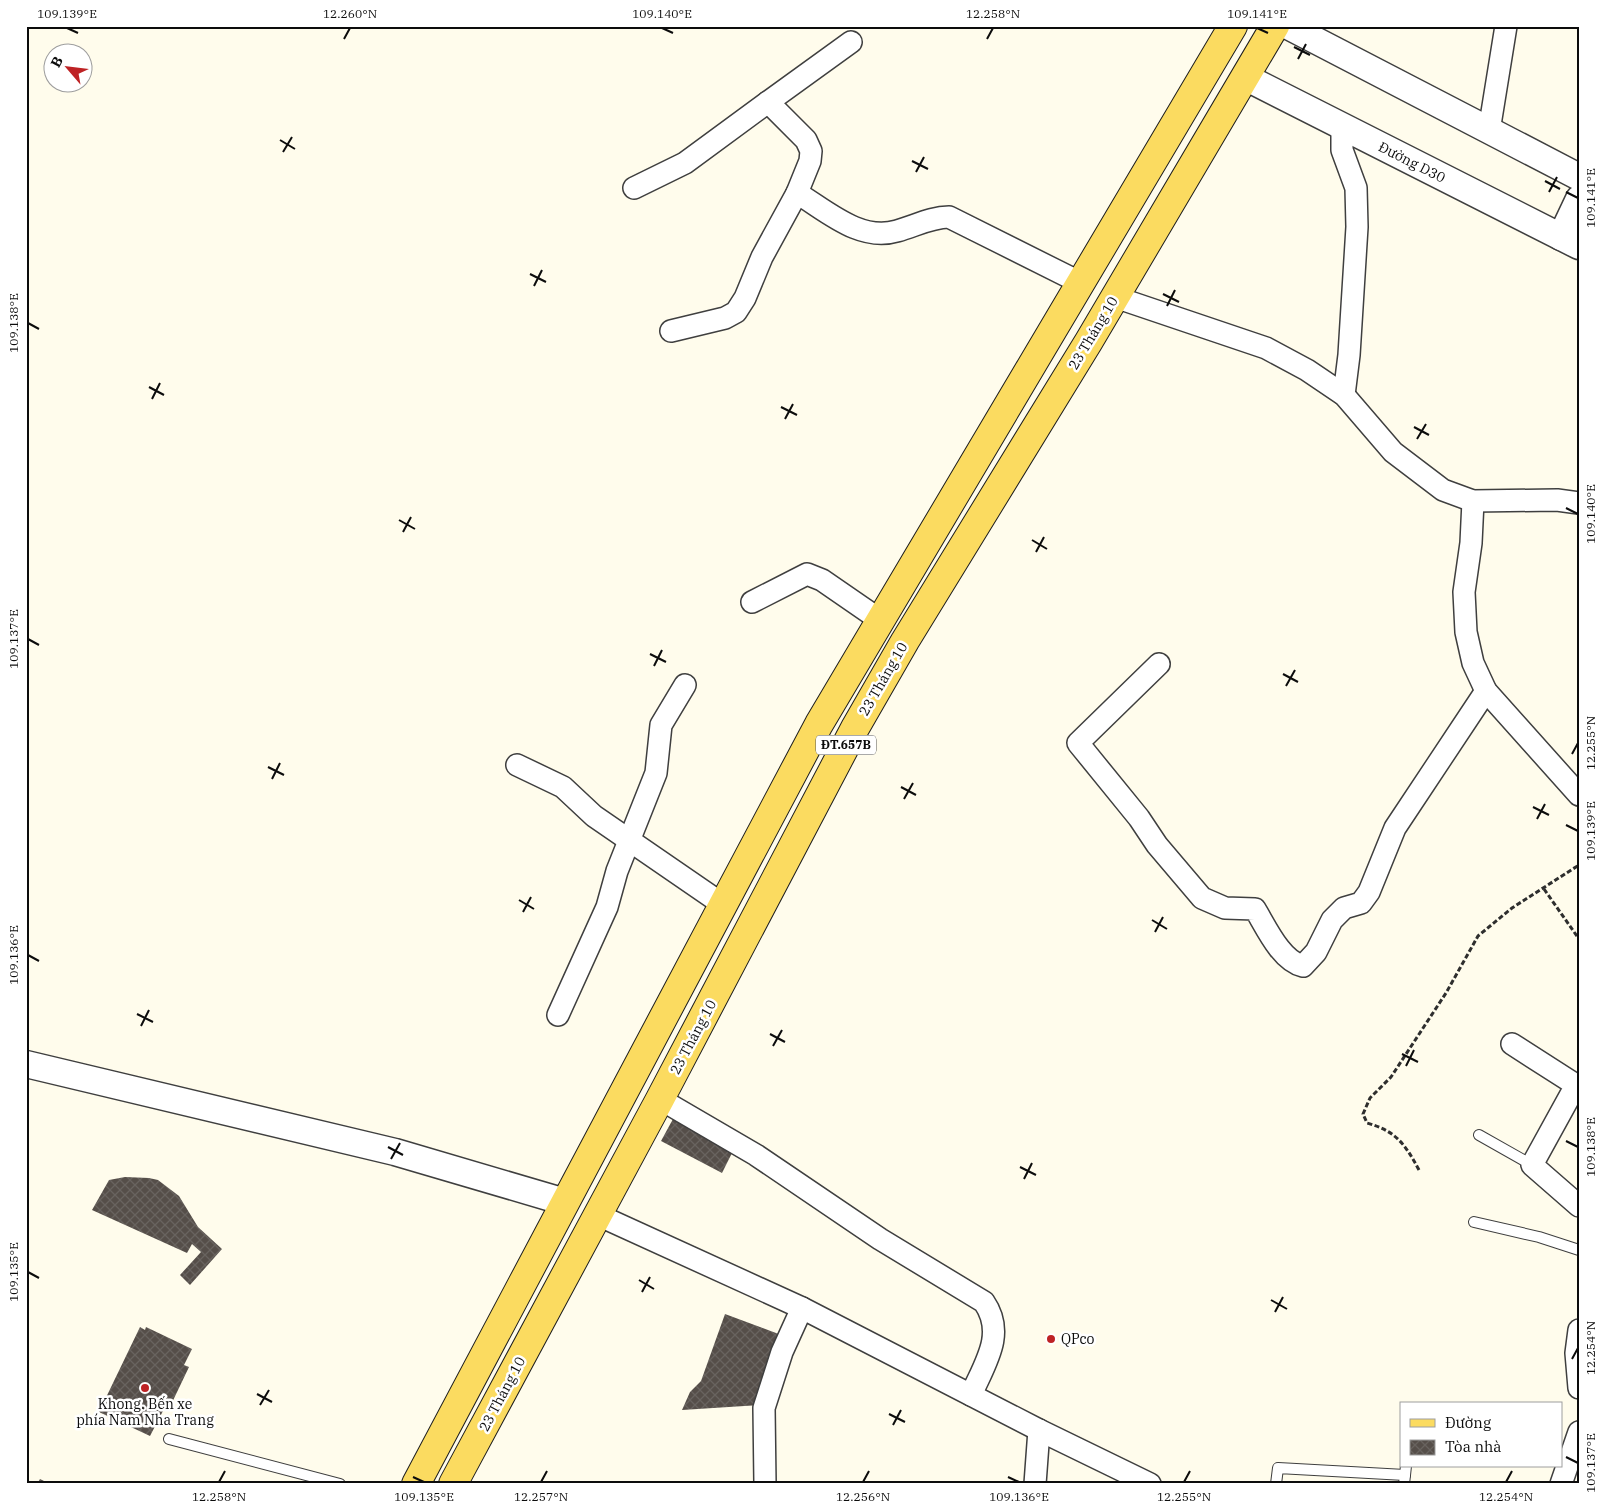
<svg xmlns="http://www.w3.org/2000/svg" width="1605" height="1510" viewBox="0 0 1605 1510" font-family="'IBM Plex Serif',serif">
	<style>
		.building { fill: url(#building-cross-hatch) }
		.lines { fill: none; stroke-linecap: round; stroke-linejoin: round }
		.service-casing { stroke: #3f3f3f; stroke-width: 12 }
		.minor-casing { stroke: #3f3f3f; stroke-width: 24 }
		.tertiary-casing { stroke: #3f3f3f; stroke-width: 29 }
		.primary-casing { stroke: #1d1d1d; stroke-width: 30 }
		.path { stroke: #2e2e2e; stroke-width: 3; stroke-dasharray: 5 2.5; stroke-linecap: butt }
		.service { stroke: #fff; stroke-width: 10 }
		.minor { stroke: #fff; stroke-width: 21 }
		.tertiary { stroke: #fff; stroke-width: 26 }
		.primary { stroke: #fbdb60; stroke-width: 28 }
		.ticks { fill: none; stroke: #0c0c0c; stroke-width: 2 }
		.poi-dot { fill: #be2224; stroke: #fff; stroke-width: 2 }
		.labels { text-anchor: middle; stroke-width: 5; stroke-linejoin: round; paint-order: stroke }
		.shield { fill: #fff; stroke: #555; stroke-width: 1 }
		.shield-label { font-size: 12px; font-weight: bold; fill: #0c0c0c }
		.street-label { font-size: 14px; fill: #0c0c0c; stroke: #fff }
		.poi-label { font-size: 14px; fill: #0c0c0c; stroke: #fff; text-anchor: start }
		.neatline { fill: none; stroke: #0c0c0c; stroke-width: 2 }
		.ticks-label { font-size: 12px; text-anchor: middle; fill: #0c0c0c }
	</style>
	<defs>
		<pattern id="building-cross-hatch" width="8" height="8" patternUnits="userSpaceOnUse" patternTransform="scale(1.25)"><rect width="8" height="8" fill="#554e49"/><path d="M0 0l8 8M0 8l8-8" fill="none" stroke="#68635f"/></pattern>
	</defs>
	<rect width="100%" height="100%" fill="#fffcec"/>
	<g class="building">
		<polygon points="673,1119 733,1151 722,1173 661,1141"/>
		<polygon points="125,1177 149,1178 158,1180 179,1196 198,1227 222,1249 190,1285 180,1275 201,1252 192,1244 187,1253 92,1210 109,1180"/>
		<polygon points="725,1314 784,1336 760,1405 682,1410 690,1392 701,1381"/>
		<polygon points="140,1327 145,1330 146,1327 192,1349 184,1365 189,1367 168,1411 164,1409 150,1436 99,1412"/>
		<polygon points="40,1479 50,1484 37,1484"/>
	</g>
	<g class="lines">
		<defs>
			<g id="service">
				<polyline points="1479,1135 1532,1165"/>
				<polyline points="1474,1222 1539,1237 1579,1250"/>
				<polyline points="169,1439 340,1484"/>
				<polyline points="1276,1484 1278,1468 1405,1475"/>
				<polyline points="1404,1484 1406,1466"/>
			</g>
			<g id="minor">
				<polyline points="1342,126 1342,150 1356,188 1357,227 1349,355 1344,395"/>
				<polyline points="1489,131 1506,26"/>
				<polyline points="634,188 685,163 768,102"/>
				<path d="M797,193C827,211 860,242 897,231C915,226 931,217 949,217L1081,283"/>
				<polyline points="1115,297 1266,348 1307,370 1344,395 1393,452 1443,490 1473,501 1557,500 1579,503"/>
				<polyline points="671,331 725,318 736,312 745,298 762,257 797,193 810,161 811,151 806,140 768,102 851,42"/>
				<polyline points="1473,501 1471,543 1464,592 1466,632 1473,663 1486,691 1579,795"/>
				<polyline points="752,602 807,574 822,580 880,620"/>
				<path d="M1159,664L1078,743L1139,818L1157,845L1202,898L1225,908L1255,909C1266,927 1281,961 1303,966L1316,952L1332,920L1344,908L1361,903L1369,892L1395,828L1486,691"/>
				<polyline points="517,765 563,787 594,816 722,904"/>
				<polyline points="558,1015 607,907 617,871 656,773 661,725 685,685"/>
				<polyline points="1512,1044 1576,1085 1532,1165 1579,1206"/>
				<path d="M660,1099L756,1155L880,1239L984,1302C1006,1334 985,1363 971,1395"/>
				<polyline points="598,1215 802,1308 1039,1430 1150,1484"/>
				<polyline points="1579,1330 1576,1353 1579,1388"/>
				<polyline points="765,1484 764,1408 782,1352 802,1308"/>
				<polyline points="1035,1484 1039,1430"/>
				<polyline points="1561,1484 1579,1432"/>
			</g>
			<g id="tertiary">
				<polyline points="1288,26 1579,177"/>
				<polyline points="1245,77 1579,246"/>
				<polyline points="1561,237 1579,199"/>
				<polyline points="26,1064 395,1152 565,1202"/>
			</g>
			<g id="primary">
				<polyline points="416,1484 819,724 1233,26"/>
				<polyline points="453,1484 660,1099 855,728 905,641 1089,341 1275,26"/>
			</g>
		</defs>
		<use href="#service" class="service-casing"/>
		<use href="#minor" class="minor-casing"/>
		<use href="#tertiary" class="tertiary-casing"/>
		<use href="#primary" class="primary-casing"/>
		<g class="path">
			<polyline points="1544,889 1579,939"/>
			<path d="M1419,1170C1405,1144 1396,1131 1367,1123L1363,1114L1370,1098L1391,1077L1446,993L1478,936L1512,908L1579,865"/>
		</g>
		<use href="#service" class="service"/>
		<use href="#minor" class="minor"/>
		<use href="#tertiary" class="tertiary"/>
		<use href="#primary" class="primary"/>
	</g>
	<path class="ticks" d="M67,28L78,33M662,28L673,33M1257,28L1268,33M344,39L350,28M987,39L993,28M1294,47L1310,55M1298,59L1306,44M280,140L295,149M283,152L292,137M912,161L928,169M916,172L924,157M1545,181L1560,189M1549,192L1557,177M1566,192L1578,198M530,274L546,282M534,286L542,270M1163,294L1179,302M1167,306L1175,290M28,323L39,329M149,387L164,395M152,399L160,383M781,407L797,415M785,419L793,404M1414,427L1429,435M1417,439L1426,424M1566,508L1578,514M399,520L415,529M403,532L411,517M1032,540L1047,549M1036,552L1044,537M28,639L39,645M650,654L666,662M654,666L662,650M1283,674L1298,682M1286,686L1295,670M1572,754L1578,743M268,767L284,775M272,779L280,763M901,787L916,795M904,799L913,783M1533,807L1549,815M1537,819L1545,804M1566,825L1578,831M519,900L534,909M523,912L531,897M1152,920L1167,929M1155,932L1163,917M28,955L39,961M137,1014L153,1022M141,1026L149,1010M770,1034L785,1042M773,1046L782,1030M1402,1054L1418,1062M1406,1066L1414,1050M1566,1141L1578,1147M388,1147L403,1155M391,1159L400,1143M1020,1167L1036,1175M1024,1179L1032,1163M28,1272L39,1278M639,1280L654,1289M642,1292L650,1277M1271,1300L1287,1309M1275,1312L1283,1297M1572,1359L1578,1348M257,1394L272,1402M260,1405L269,1390M889,1414L905,1422M893,1425L901,1410M1566,1457L1578,1463M413,1477L424,1482M1008,1477L1019,1482M219,1482L225,1471M541,1482L547,1471M863,1482L869,1471M1184,1482L1190,1471M1506,1482L1512,1471"/>
	<g class="poi-dot">
		<circle cx="1051" cy="1339" r="5"/>
		<circle cx="145" cy="1388" r="5"/>
	</g>
	<g class="labels">
		<rect class="shield" x="816" y="735.5" width="60" height="19" rx="4"/>
		<g class="shield-label">
			<text x="846" y="749">ĐT.657B</text>
		</g>
		<g class="street-label">
			<text transform="translate(1412 162) rotate(27)" y="5">Đường D30</text>
			<text transform="translate(1093 333) rotate(-59)" y="5">23 Tháng 10</text>
			<text transform="translate(883 679) rotate(-60)" y="5">23 Tháng 10</text>
			<text transform="translate(693 1037) rotate(-62)" y="5">23 Tháng 10</text>
			<text transform="translate(502 1394) rotate(-62)" y="5">23 Tháng 10</text>
		</g>
		<g class="poi-label">
			<text x="1061" y="1344">QPco</text>
			<text x="145" y="1409" text-anchor="middle">Khong. Bến xe<tspan x="145" dy="16">phía Nam Nha Trang</tspan></text>
		</g>
	</g>
	<rect width="1605" height="1510" fill="none" stroke="#ffffff" stroke-width="55"/>
	<rect x="1400" y="1402" width="162" height="65" fill="#ffffff" stroke="#9e9e9e"/>
	<rect x="1410" y="1419" width="25" height="8" fill="#fbdb60" stroke="#9e9e9e"/>
	<text x="1445" y="1428" font-size="15" fill="#0c0c0c">Đường</text>
	<rect x="1410" y="1440" width="25" height="15" fill="url(#building-cross-hatch)" stroke="#9e9e9e"/>
	<text x="1445" y="1452" font-size="15" fill="#0c0c0c">Tòa nhà</text>
	<g transform="translate(68 68) rotate(298)"><circle r="24" fill="#ffffff" stroke="#9e9e9e"/>
	<path d="M0-4L9 19L0 12L-9 19Z" fill="#be2224"/>
	<text y="-8" font-size="14" font-weight="bold" text-anchor="middle" fill="#0c0c0c">B</text>
	</g>
	<rect x="28" y="28" width="1550" height="1454" class="neatline"/>
	<g class="ticks-label">
		<text x="67" y="18">109.139°E</text>
		<text x="350" y="18">12.260°N</text>
		<text x="662" y="18">109.140°E</text>
		<text x="993" y="18">12.258°N</text>
		<text x="1257" y="18">109.141°E</text>
		<text transform="translate(1591 198) rotate(-90)" y="4">109.141°E</text>
		<text transform="translate(14 323) rotate(-90)" y="4">109.138°E</text>
		<text transform="translate(1591 514) rotate(-90)" y="4">109.140°E</text>
		<text transform="translate(14 639) rotate(-90)" y="4">109.137°E</text>
		<text transform="translate(1591 743) rotate(-90)" y="4">12.255°N</text>
		<text transform="translate(1591 831) rotate(-90)" y="4">109.139°E</text>
		<text transform="translate(14 955) rotate(-90)" y="4">109.136°E</text>
		<text transform="translate(1591 1147) rotate(-90)" y="4">109.138°E</text>
		<text transform="translate(14 1272) rotate(-90)" y="4">109.135°E</text>
		<text transform="translate(1591 1348) rotate(-90)" y="4">12.254°N</text>
		<text transform="translate(1591 1463) rotate(-90)" y="4">109.137°E</text>
		<text x="219" y="1501">12.258°N</text>
		<text x="424" y="1501">109.135°E</text>
		<text x="541" y="1501">12.257°N</text>
		<text x="863" y="1501">12.256°N</text>
		<text x="1019" y="1501">109.136°E</text>
		<text x="1184" y="1501">12.255°N</text>
		<text x="1506" y="1501">12.254°N</text>
	</g>
</svg>
